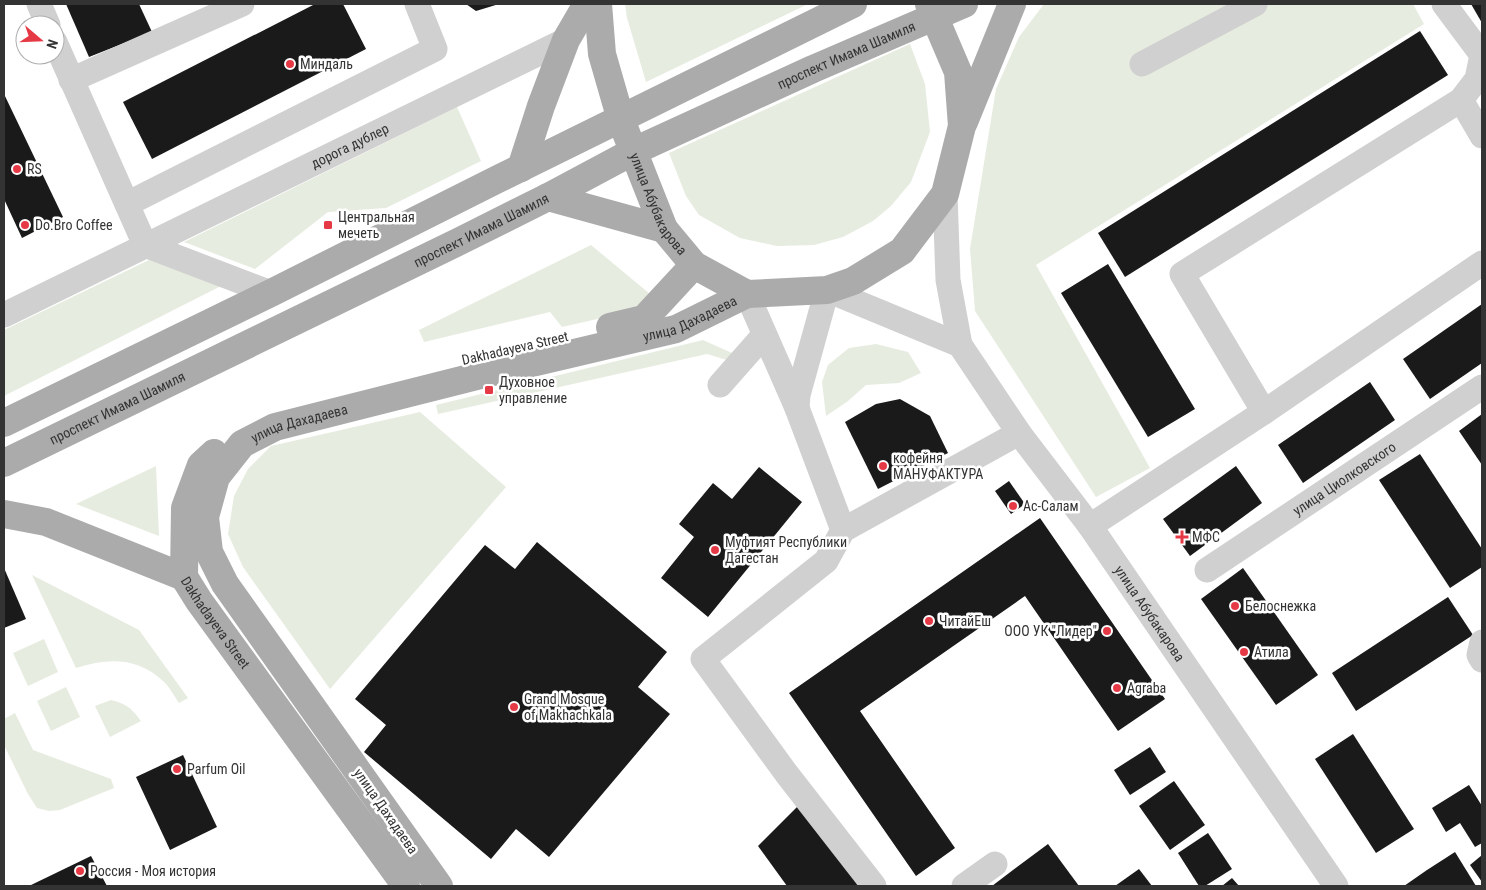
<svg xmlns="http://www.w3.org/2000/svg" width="1486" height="890" viewBox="0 0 1486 890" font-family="'Roboto Condensed',sans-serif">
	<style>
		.green { fill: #e6ecdf }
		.building { fill: #1a1a1a }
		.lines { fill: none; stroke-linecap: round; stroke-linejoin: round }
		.minor { stroke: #d0d0d0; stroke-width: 25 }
		.major { stroke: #ababab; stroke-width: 28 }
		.poi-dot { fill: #e63946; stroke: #fff; stroke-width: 2 }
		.labels { text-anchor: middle; stroke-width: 5; stroke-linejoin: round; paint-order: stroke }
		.street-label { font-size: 14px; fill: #333; stroke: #fff }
		.poi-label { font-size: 14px; fill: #333; stroke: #fff; text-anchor: start }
	</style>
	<rect width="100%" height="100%" fill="#fff"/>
	<g class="green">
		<polygon points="625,4 808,4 646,82 627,18"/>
		<polygon points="1044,4 1413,4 1424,24 1036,265 1150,468 1096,497 975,311 970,249 996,89 1019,37"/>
		<polygon points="910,44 925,84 930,132 911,182 891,206 873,221 843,237 814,245 777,246 740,238 699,215 686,196 669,153"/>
		<polygon points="457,107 481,161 386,208 328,212 255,269 184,242"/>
		<polygon points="591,245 650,294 632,311 562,327 550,312 424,342 419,330"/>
		<polygon points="149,260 221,286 4,396 4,330"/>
		<polygon points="703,340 732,353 730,361 707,354 438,414 436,405"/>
		<polygon points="876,344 908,352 921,373 899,383 866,385 848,401 826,416 822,382 828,365 849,348"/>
		<polygon points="420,412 506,487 330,689 243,567 228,534 234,496 248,469 271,446"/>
		<polygon points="156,466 159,536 76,504"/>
		<path d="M32,575L139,630L188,698L179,703C174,696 170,687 163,681C137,657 108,658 76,668Z"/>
		<polygon points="44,639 58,672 28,686 13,653"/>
		<polygon points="66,687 80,717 51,731 37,701"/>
		<path d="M111,700C127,704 131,708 141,721L110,737L95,706Z"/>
		<polygon points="15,713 33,750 111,779 114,788 60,810 49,811 37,808 28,794 4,745 4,719"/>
	</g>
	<g class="building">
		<polygon points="66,4 139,4 152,32 89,57"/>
		<polygon points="315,4 343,4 366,49 152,159 123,102"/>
		<polygon points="466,4 499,4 476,11"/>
		<polygon points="1471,4 1482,4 1482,23"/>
		<polygon points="1420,31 1448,75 1125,277 1098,233"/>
		<polygon points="4,94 63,217 22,238 4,199"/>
		<polygon points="1108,264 1195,409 1148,437 1061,293"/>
		<polygon points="1482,304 1482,363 1430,399 1403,359"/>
		<polygon points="1370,382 1395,420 1303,483 1278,445"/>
		<polygon points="900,399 930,416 948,453 878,489 845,422 876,404"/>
		<polygon points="1482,414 1482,465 1459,431"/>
		<polygon points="1420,454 1482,549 1482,567 1450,588 1379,480"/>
		<polygon points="1236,466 1262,503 1190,556 1163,519"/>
		<polygon points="759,467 802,502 708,617 661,578 694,537 679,524 713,483 732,499"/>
		<polygon points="1009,481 1025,504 1011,514 995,491"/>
		<polygon points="1040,518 1165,699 1118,731 1025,596 860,711 955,848 916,876 789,693"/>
		<polygon points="537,542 667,652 638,687 670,714 549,857 516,829 491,859 364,752 386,725 355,699 485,545 515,569"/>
		<polygon points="4,568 26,619 4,628"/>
		<polygon points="1243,568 1318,675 1276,705 1201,599"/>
		<polygon points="1448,597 1473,635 1356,711 1332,673"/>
		<polygon points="1353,734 1414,829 1376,853 1315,759"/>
		<polygon points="1150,747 1166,772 1130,795 1114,770"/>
		<polygon points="183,755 217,827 170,850 136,777"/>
		<polygon points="1174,781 1205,825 1170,850 1139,806"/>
		<polygon points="1469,785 1482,806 1482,843 1475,847 1460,823 1446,832 1432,808"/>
		<polygon points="803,801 863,886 787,886 758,846"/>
		<polygon points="1208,833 1232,869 1205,886 1199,886 1178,853"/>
		<polygon points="1048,844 1079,886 992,886 1013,870"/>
		<polygon points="1455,852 1476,886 1404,886 1427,870"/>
		<polygon points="1482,855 1482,882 1470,865"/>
		<polygon points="91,856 107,886 29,886"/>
		<polygon points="1139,869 1152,886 1115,886"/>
		<polygon points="1232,878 1239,886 1222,886"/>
	</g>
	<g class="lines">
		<g class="minor">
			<polyline points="39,4 48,25"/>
			<polyline points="1444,4 1482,55 1477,79 1461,100 1482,136"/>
			<polyline points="55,42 145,245 271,293"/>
			<polyline points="1142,64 1255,4"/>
			<polyline points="71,80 242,4"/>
			<path id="s1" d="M945,194L948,280L960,345L1019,433L1090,526L1336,886"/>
			<polyline points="127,204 435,49 417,4"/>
			<polyline points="747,294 797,408 843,530 1019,433"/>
			<path id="s2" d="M4,315L566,40"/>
			<polyline points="720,385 764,335"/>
			<polyline points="797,408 798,395 827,290 960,345"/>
			<polyline points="1264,412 1182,274 1461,100"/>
			<polyline points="1090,526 1264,412 1482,263"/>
			<polyline points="843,530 826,561 703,659 786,773 874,886"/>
			<path id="s3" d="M1207,570L1482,387"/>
			<polyline points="1482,642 1479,655 1482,660"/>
			<polyline points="964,886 995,864"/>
		</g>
		<g class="major">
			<path id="s4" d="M598,4L602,54L621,120L664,229L694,265L747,294L827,290L853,281L902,251L945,194L962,126L958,72L929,4"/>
			<polyline points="964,122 1012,4"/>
			<polyline points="521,168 541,106 566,40 587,4"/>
			<polyline points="548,197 664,229"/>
			<polyline points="610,327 644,319 694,265"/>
			<polyline points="4,423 271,293 498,179 853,4"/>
			<path id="s5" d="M214,453L201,465L185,508L184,577L199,601L406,886"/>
			<path id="s6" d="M4,463L460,241L548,197L634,151L813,69L964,4"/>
			<polyline points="4,514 46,522 184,577"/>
			<path id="s7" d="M439,886L225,584L209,552L205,517L216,477L242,444L275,427L489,373L676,329L747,294"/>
		</g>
	</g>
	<g class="poi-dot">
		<circle cx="290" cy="64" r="5"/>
		<circle cx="17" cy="169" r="5"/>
		<circle cx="25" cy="225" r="5"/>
		<rect x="323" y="220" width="10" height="10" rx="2.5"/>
		<rect x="484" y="385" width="10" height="10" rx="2.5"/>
		<circle cx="883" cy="466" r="5"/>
		<circle cx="1013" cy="506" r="5"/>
		<path d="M1179.5 529.5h5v5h5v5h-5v5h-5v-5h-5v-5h5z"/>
		<circle cx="715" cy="550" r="5"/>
		<circle cx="1235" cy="606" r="5"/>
		<circle cx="929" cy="621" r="5"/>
		<circle cx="1107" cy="631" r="5"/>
		<circle cx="1244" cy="652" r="5"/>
		<circle cx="1117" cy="688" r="5"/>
		<circle cx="514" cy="707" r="5"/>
		<circle cx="177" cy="769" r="5"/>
		<circle cx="80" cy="871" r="5"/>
	</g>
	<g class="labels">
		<g class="street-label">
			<text dy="5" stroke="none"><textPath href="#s6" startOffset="936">проспект Имама Шамиля</textPath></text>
			<text dy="5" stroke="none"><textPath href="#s2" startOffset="385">дорога дублер</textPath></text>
			<text dy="5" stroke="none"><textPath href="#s4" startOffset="211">улица Абубакарова</textPath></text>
			<text dy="5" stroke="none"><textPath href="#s6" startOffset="531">проспект Имама Шамиля</textPath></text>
			<text dy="5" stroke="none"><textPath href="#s7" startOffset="991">улица Дахадаева</textPath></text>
			<text transform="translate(515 348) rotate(-13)" y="5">Dakhadayeva Street</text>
			<text dy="5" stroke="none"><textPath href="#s6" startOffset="126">проспект Имама Шамиля</textPath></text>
			<text dy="5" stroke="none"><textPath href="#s7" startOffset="586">улица Дахадаева</textPath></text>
			<text dy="5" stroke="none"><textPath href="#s3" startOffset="165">улица Циолковского</textPath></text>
			<text dy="5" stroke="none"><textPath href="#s1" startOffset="481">улица Абубакарова</textPath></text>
			<text dy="5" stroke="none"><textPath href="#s5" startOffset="188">Dakhadayeva Street</textPath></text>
			<text transform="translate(386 811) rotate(55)" y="5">улица Дахадаева</text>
		</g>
		<g class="poi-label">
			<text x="300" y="69">Миндаль</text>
			<text x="27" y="174">RS</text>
			<text x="338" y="222">Центральная<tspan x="338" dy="16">мечеть</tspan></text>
			<text x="35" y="230">Do.Bro Coffee</text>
			<text x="499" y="387">Духовное<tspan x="499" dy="16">управление</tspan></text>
			<text x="893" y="463">кофейня<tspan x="893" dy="16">МАНУФАКТУРА</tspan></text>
			<text x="1023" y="511">Ас-Салам</text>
			<text x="1192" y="542">МФС</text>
			<text x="725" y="547">Муфтият Республики<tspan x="725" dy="16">Дагестан</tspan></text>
			<text x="1245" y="611">Белоснежка</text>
			<text x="939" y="626">ЧитайЕш</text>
			<text x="1097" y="636" text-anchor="end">ООО УК "Лидер"</text>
			<text x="1254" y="657">Атила</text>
			<text x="1127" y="693">Agraba</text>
			<text x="524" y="704">Grand Mosque<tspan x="524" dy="16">of Makhachkala</tspan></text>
			<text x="187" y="774">Parfum Oil</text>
			<text x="90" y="876">Россия - Моя история</text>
		</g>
	</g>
	<rect width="1486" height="890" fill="none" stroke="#333333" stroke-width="10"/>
	<g transform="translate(40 40) rotate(109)"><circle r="24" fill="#ffffff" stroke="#adadad"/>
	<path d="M0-4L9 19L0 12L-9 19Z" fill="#e63946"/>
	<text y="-8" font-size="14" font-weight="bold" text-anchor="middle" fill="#333333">N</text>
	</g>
</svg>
